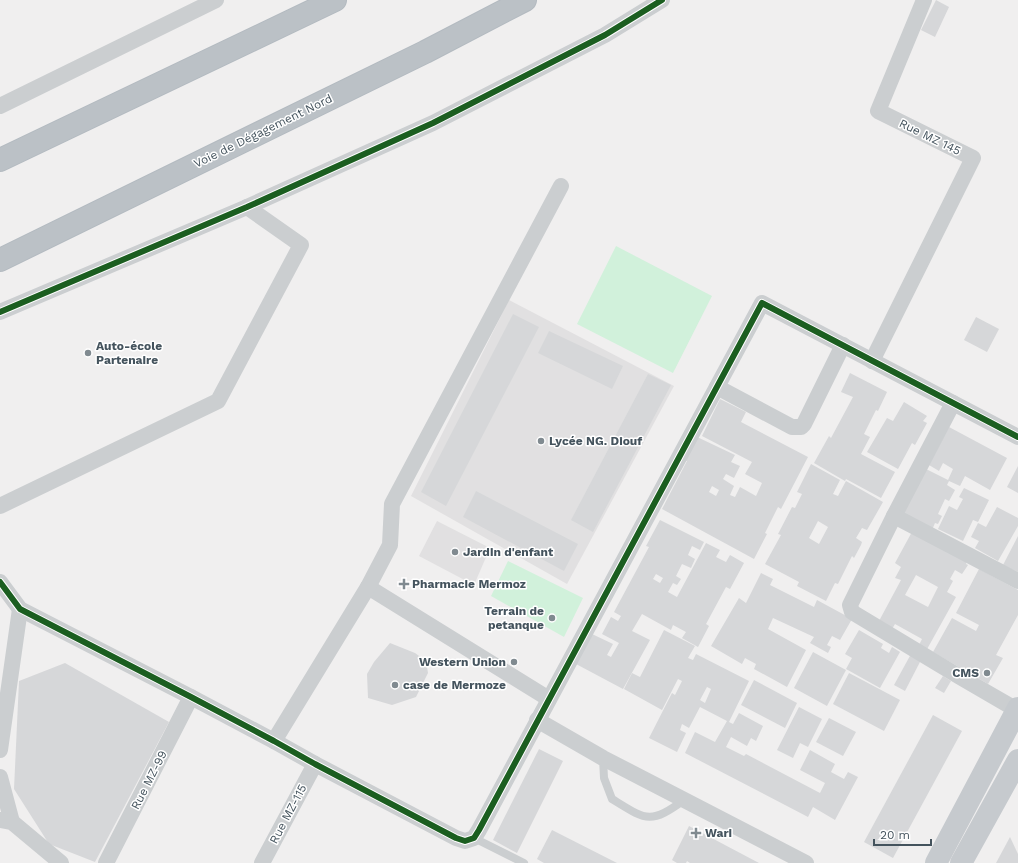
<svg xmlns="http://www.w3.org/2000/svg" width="1018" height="863" viewBox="0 0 1018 863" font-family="'Work Sans',sans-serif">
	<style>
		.education { fill: #e1e0e1 }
		.garden { fill: #d1f1db }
		.building { fill: #d6d7d9; fill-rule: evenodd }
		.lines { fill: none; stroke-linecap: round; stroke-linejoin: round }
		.highway-casing { stroke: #b3bac0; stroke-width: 24 }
		.lane { stroke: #cbced0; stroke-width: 8 }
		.street { stroke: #cbced0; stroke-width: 16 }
		.primary { stroke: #c6cace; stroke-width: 22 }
		.highway { stroke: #bbc1c6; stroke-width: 22 }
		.cycleway-casing { stroke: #fff; stroke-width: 8 }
		.cycleway { stroke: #1b5e20; stroke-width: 6 }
		.poi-dot { fill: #808a90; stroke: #fff; stroke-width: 1.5 }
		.labels { text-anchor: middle; stroke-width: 3; stroke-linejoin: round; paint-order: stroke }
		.street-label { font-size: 12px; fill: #44535d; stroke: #fff }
		.poi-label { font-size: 12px; font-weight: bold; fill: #44535d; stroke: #fff; text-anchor: start }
	</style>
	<rect width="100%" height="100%" fill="#f0efef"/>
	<g class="education">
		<polygon points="509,300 674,386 567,584 411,496"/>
		<polygon points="437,521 490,548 474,585 419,556"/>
	</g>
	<g class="garden">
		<polygon points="616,246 712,296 673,373 577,324"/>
		<polygon points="508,561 583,598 564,637 491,596"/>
	</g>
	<g class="building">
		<polygon points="936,0 949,7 935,37 921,30"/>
		<polygon points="513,314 539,327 446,506 421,492"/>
		<polygon points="976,317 999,329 987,352 964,340"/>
		<polygon points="549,331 623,366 612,389 538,353"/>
		<polygon points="850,373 887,392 878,411 876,410 864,434 870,437 861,454 895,472 881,498 846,479 845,481 814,463 829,436 831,438 853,397 841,392"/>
		<polygon points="648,374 671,385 593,532 571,520"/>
		<path d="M720,399L746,412L741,422L808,457L781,509L778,507L765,533L767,534L754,559L662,509L687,461L683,460L695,436L735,455L731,462L740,466L734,478L726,474L723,479L734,486L730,495L735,497L740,487L756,496L762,483L745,474L752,462L702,436ZM712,486L719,490L716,496L709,492Z"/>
		<polygon points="904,402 927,416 923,421 927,423 915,445 912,443 898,469 867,452 887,418 893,421"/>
		<polygon points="949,427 1007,458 990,490 965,476 960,486 949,481 947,485 955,490 949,501 945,499 938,514 942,516 938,524 935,523 932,530 900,514 924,468 948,480 953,469 943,463 939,471 929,465"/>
		<path d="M811,464L840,480L833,494L838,496L846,481L883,502L867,530L862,528L856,538L862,542L861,545L854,558L852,556L838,584L835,583L826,601L797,586L799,582L765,564L781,535L778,534L792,507L795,508L802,494L797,492ZM818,521L828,527L819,544L809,538Z"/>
		<polygon points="1018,466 1018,493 1007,487"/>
		<polygon points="964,488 989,500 978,522 973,520 963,541 938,529 949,506 957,510 963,499 959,497"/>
		<polygon points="476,491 578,544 564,571 463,517"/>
		<polygon points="997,507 1018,518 1018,526 998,561 975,548 979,541 971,537 978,523 986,527"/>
		<path d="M660,520L704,542L700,550L692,546L688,555L695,559L691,568L682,564L676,576L681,579L677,585L673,583L668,592L677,597L706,543L720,550L716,557L726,562L730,555L744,563L730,589L726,587L706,624L709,626L698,647L682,638L686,632L673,625L671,630L642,614L632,631L650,640L623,689L576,664L592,634L613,644L607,655L611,657L619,643L602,634L611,617L618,621L621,616L614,612L649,547L646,546ZM656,574L663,578L660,583L653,579Z"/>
		<path d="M913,530L967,561L966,564L968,565L962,574L955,570L950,579L953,581L947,592L956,597L926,651L918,647L922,639L895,624L892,629L879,621L901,580L895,578L901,567L895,563ZM916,575L938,587L928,607L905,595Z"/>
		<polygon points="1018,536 1018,572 1003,565"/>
		<polygon points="979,569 1018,590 1018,615 996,655 1003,658 988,684 933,652 952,618 976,631 979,625 956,613"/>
		<polygon points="761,573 773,579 770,585 814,607 817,600 852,619 840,640 832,636 827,645 831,647 828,653 810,643 814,637 773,618 768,629 806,650 787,687 754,669 756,664 745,658 742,664 711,646 739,598 746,603"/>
		<path d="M664,630L695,646L688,658L693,660L696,654L749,681L729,722L733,724L739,713L763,726L756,741L751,738L747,746L731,737L726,747L744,756L746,754L820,793L825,783L800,770L810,750L835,764L831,772L844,779L848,772L858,777L835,820L813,807L808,817L685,753L695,732L715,742L727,721L700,707L689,728L682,724L680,730L686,733L677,752L649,738L672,693L675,695L682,681L678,679L662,710L624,689L632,673L640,677ZM707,687L711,689L705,703L700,700Z"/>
		<polygon points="859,630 883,644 881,648 889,653 892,647 900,652 880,688 846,669 852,658 845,654"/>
		<polygon points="390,643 415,653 426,661 428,673 416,697 392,705 368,698 367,674 374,662"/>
		<polygon points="813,652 846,670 827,706 794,688"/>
		<polygon points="911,654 921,660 905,691 894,685"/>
		<polygon points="65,663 169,722 95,862 49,844 14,789 19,681"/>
		<polygon points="849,673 900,700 884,731 833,704"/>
		<polygon points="943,676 951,681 944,693 935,688"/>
		<polygon points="754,680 797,703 785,728 741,705"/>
		<polygon points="799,707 822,719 808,747 800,743 793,758 777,750"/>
		<polygon points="933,715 962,731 893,858 864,842"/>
		<polygon points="829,718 856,732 843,756 816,742"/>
		<polygon points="539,749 563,761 517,853 493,840"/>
		<polygon points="689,826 759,863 690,863 687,861 686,863 677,863 672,860"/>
		<polygon points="552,830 617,863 544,863 537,859"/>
		<polygon points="1010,837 1018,854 1018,863 996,863"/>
	</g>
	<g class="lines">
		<defs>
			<g id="highway">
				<polyline points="0,160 335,0"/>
				<polyline points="0,260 425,52 525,0"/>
			</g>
		</defs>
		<use href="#highway" class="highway-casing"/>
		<g class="lane">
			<path d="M603,758L604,778L612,799C646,820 650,825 684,800"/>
			<polyline points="474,838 524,863"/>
		</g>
		<g class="street">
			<polyline points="0,106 216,0"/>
			<polyline points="0,312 247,207 433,123 605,35 662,0"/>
			<polyline points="872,361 973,158 878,111 924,0"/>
			<polyline points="717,387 792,427 801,427 804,424 843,345"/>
			<polyline points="953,403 894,516 850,605 852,612 960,677 1017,710"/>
			<polyline points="0,506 218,401 301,245 247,207"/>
			<polyline points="894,516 1018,581"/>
			<polyline points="0,582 20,609 191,697 274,741 315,764 456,838 465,841 474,838 479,830 762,303 1018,437"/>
			<polyline points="368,587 549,699"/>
			<polyline points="537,720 603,758 806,863"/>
			<polyline points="274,741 368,587 390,545 392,504 561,186"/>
			<polyline points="0,750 20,609"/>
			<polyline points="0,777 12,822"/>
			<polyline points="0,820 12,822 61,863"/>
			<polyline points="106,863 191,697"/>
			<polyline points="262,863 315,764"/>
		</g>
		<g class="primary">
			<polyline points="936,863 1018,708"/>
			<polyline points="961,863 1018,760"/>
		</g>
		<use href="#highway" class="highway"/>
		<defs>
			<g id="cycleway">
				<polyline points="0,312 247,207 433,123 605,35 662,0"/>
				<polyline points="0,582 20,609 191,697 274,741 315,764 456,838 465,841 474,838 479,830 762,303 1018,437"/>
			</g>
		</defs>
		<use href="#cycleway" class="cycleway-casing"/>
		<use href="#cycleway" class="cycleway"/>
	</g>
	<g class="poi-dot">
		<circle cx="88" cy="353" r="4"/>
		<circle cx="541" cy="441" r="4"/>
		<circle cx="455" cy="552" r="4"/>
		<path d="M402 578h4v4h4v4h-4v4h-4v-4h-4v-4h4z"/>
		<circle cx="552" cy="618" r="4"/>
		<circle cx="514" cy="662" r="4"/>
		<circle cx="987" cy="673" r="4"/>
		<circle cx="395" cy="685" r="4"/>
		<path d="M694 827h4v4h4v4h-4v4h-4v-4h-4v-4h4z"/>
	</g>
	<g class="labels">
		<g class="street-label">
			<text transform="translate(263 131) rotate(-26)" y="4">Voie de Dégagement Nord</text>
			<text transform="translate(930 137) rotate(26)" y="4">Rue MZ 145</text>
			<text transform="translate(149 780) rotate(-63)" y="4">Rue MZ-99</text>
			<text transform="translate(288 814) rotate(-62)" y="4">Rue MZ-115</text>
		</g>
		<g class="poi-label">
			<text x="96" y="350">Auto-école<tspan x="96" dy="14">Partenaire</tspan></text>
			<text x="549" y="445">Lycée NG. Diouf</text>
			<text x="463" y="556">Jardin d'enfant</text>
			<text x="412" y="588">Pharmacie Mermoz</text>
			<text x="544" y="615" text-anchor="end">Terrain de<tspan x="544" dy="14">petanque</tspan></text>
			<text x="506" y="666" text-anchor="end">Western Union</text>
			<text x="979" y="677" text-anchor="end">CMS</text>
			<text x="403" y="689">case de Mermoze</text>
			<text x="705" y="837">Wari</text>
		</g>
	</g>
	<path d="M874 839v6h57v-6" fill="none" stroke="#44535d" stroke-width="2"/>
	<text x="880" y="839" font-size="12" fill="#44535d" stroke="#ffffff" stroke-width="3" paint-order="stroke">20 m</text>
</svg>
